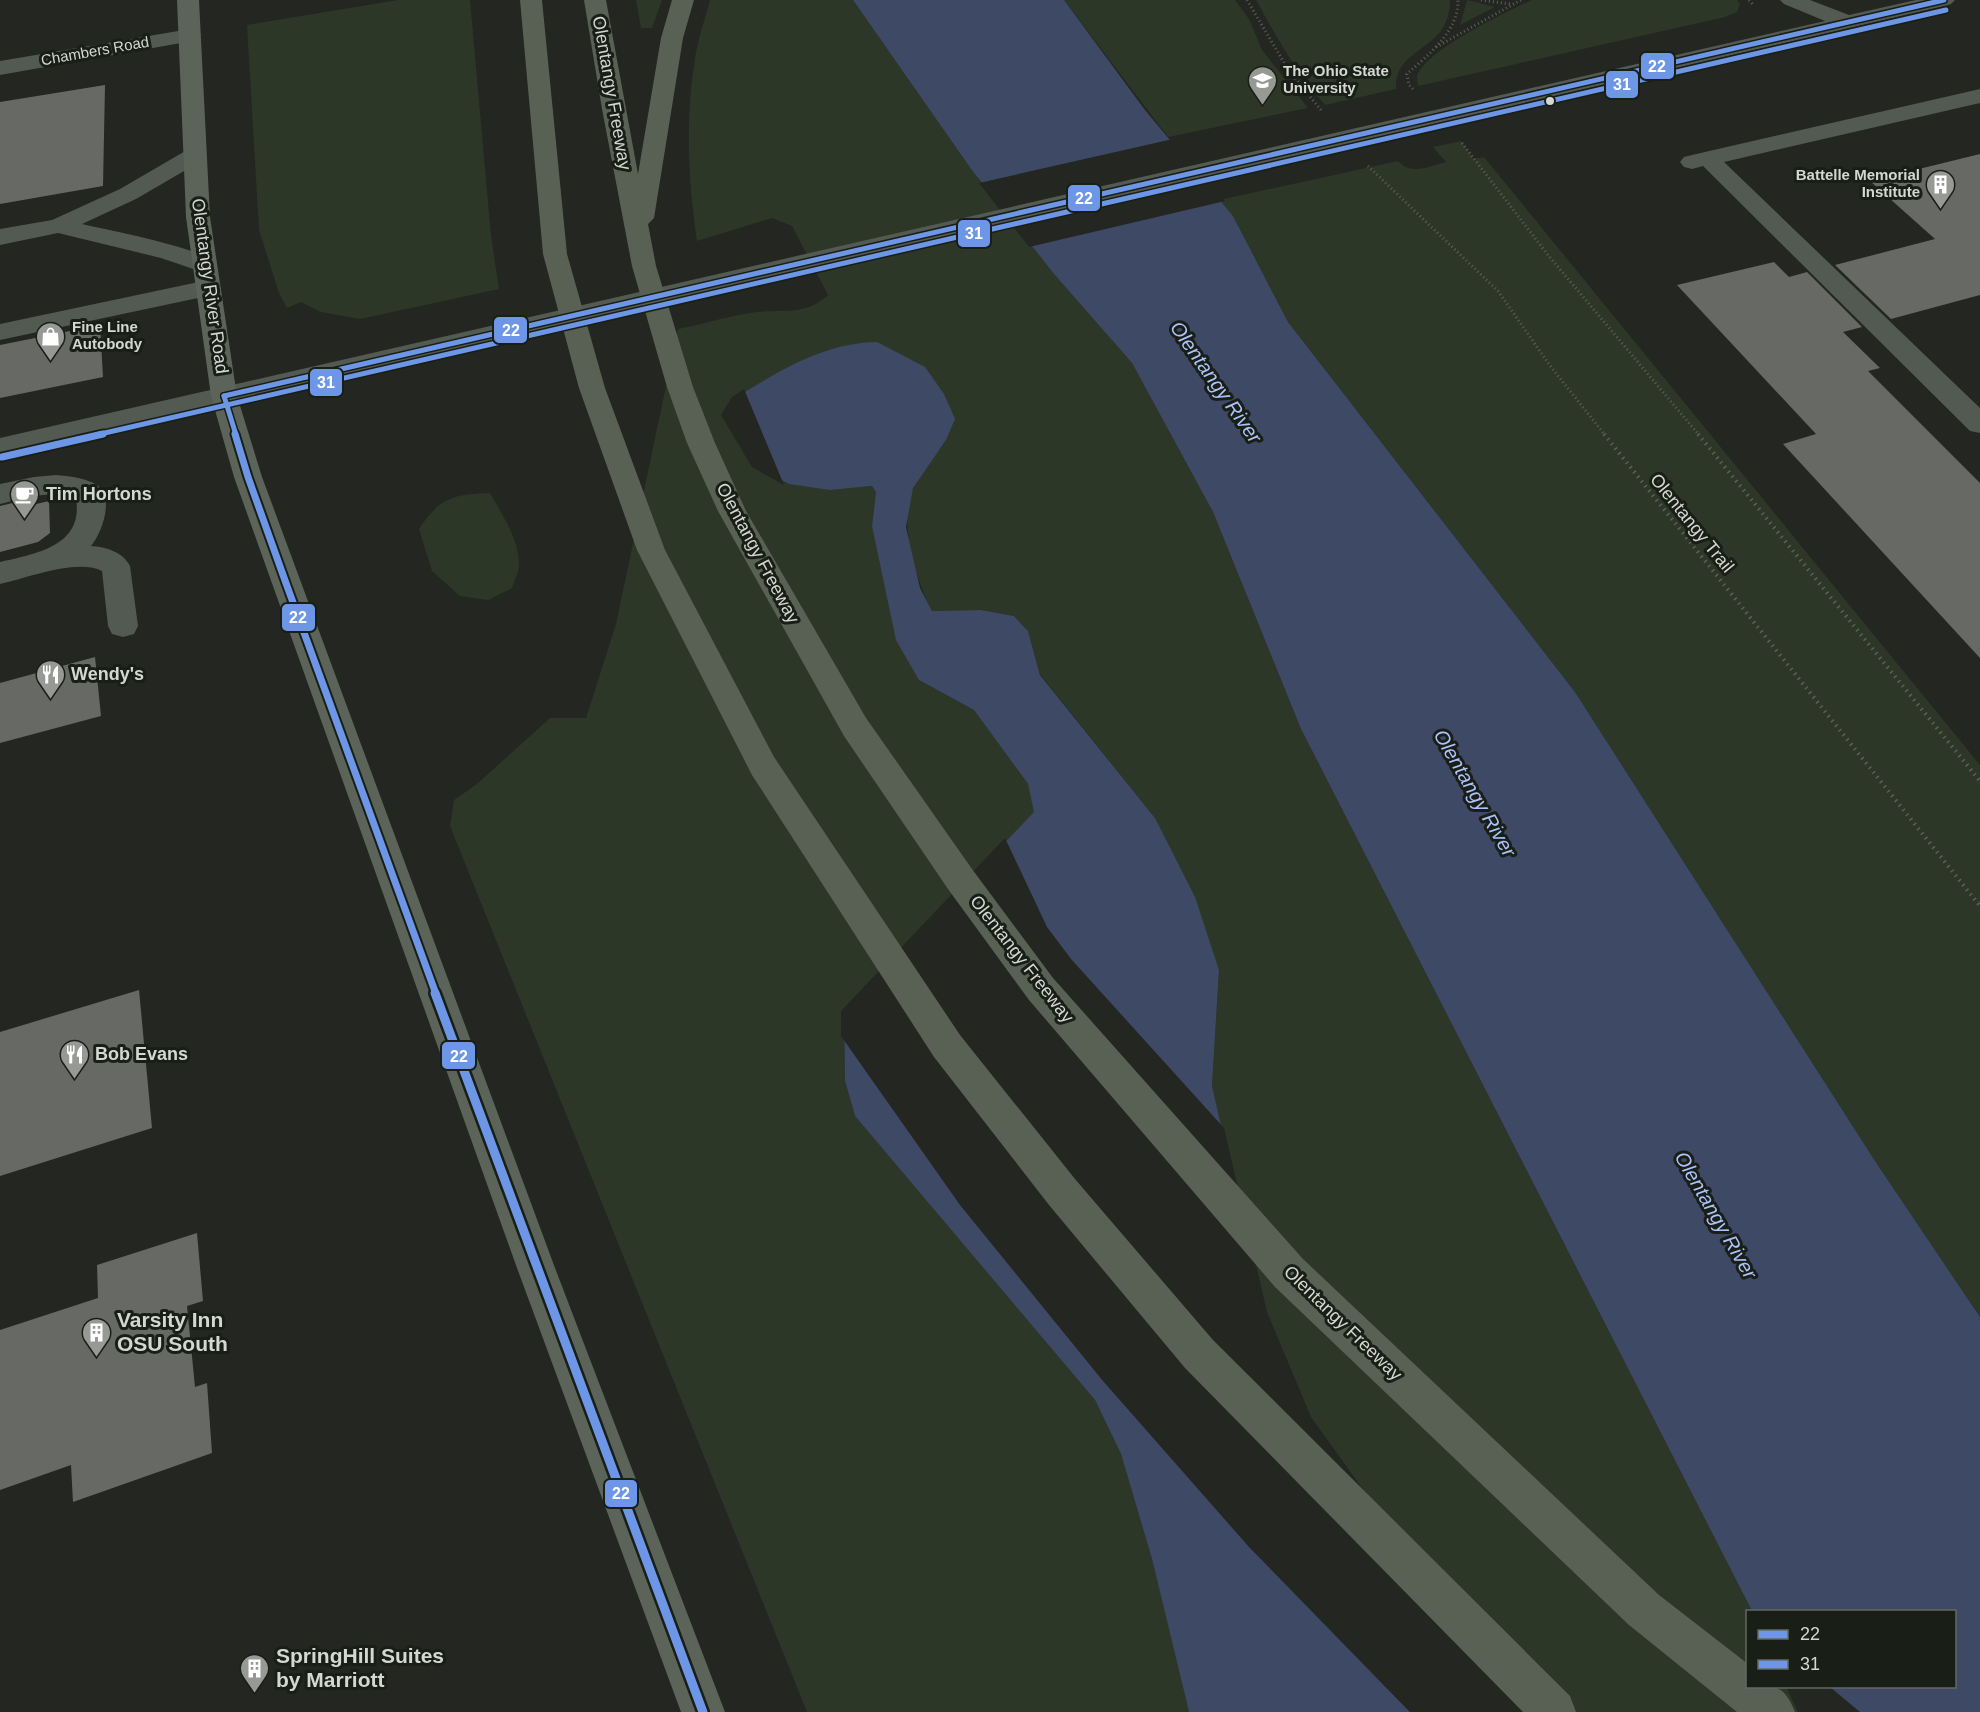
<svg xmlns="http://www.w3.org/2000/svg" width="1980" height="1712" viewBox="0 0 1980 1712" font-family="Arial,sans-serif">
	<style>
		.green { fill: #2d3728 }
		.water { fill: #3e4965 }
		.pier { fill: #232621 }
		.building { fill: #676965 }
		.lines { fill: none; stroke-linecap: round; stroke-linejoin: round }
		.path-far1 { stroke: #5c605a; stroke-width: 3; stroke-dasharray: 1 3; stroke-linecap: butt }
		.path { stroke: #5c605a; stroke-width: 4; stroke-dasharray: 1.5 4.5; stroke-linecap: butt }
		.minor { fill: #535a51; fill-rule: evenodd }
		.major { fill: #5c6358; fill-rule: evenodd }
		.highway { fill: #596154; fill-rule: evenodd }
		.bus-1-far2-casing { stroke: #191e17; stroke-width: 8 }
		.bus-1-far1-casing { stroke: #191e17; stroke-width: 11 }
		.bus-1-casing { stroke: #191e17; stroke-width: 14 }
		.bus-2-far1-casing { stroke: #191e17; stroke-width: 8 }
		.bus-2-casing { stroke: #191e17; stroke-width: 11 }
		.bus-1-far2 { stroke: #6d97e6; stroke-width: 5 }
		.bus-1-far1 { stroke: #6d97e6; stroke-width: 7 }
		.bus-1 { stroke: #6d97e6; stroke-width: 9 }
		.bus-2-far1 { stroke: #6d97e6; stroke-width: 5 }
		.bus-2 { stroke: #6d97e6; stroke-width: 7 }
		.bus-dot { fill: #d4d7d2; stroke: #191e17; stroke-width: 2 }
		.labels { text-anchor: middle; stroke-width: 6; stroke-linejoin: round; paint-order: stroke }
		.far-street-label { font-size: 15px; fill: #d4d7d2; stroke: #191e17 }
		.far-poi-label { font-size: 15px; font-weight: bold; fill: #d4d7d2; stroke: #191e17; text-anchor: start }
		.street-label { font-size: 18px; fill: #d4d7d2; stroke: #191e17 }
		.poi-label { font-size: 18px; font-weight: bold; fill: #d4d7d2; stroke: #191e17; text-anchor: start }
		.water-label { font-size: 20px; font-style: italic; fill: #abc2fa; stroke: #191e17 }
		.near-poi-label { font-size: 21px; font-weight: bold; fill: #d4d7d2; stroke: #191e17; text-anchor: start }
		.line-badge { stroke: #191e17; stroke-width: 2 }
		.badge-label { font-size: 16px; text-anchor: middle; font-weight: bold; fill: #fff }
	</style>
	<rect width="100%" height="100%" fill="#232621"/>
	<g class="green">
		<polygon points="398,0 470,0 491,236 499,289 360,319 321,312 301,302 287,308 279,293 259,230 247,25"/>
		<polygon points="636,0 662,0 652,28 641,28"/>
		<path d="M710,0H853L971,169L1054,274L1132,363L1213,512L1301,729L1752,1611L1748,1612V1686L1789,1687L1802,1712H1520L1308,1418L1264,1313L1212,1086L1219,970L1155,818L1040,674L1028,631L1014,616L981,610L932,611C916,580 897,519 914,486C923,470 936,455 946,440L830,490L872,486L876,492L872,526L919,680L974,710L1028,784L1035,812L844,1012L845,1081L855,1116L1095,1400L1121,1454L1152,1559L1189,1712H807L450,826L454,800L477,784L550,718H586L616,624L678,329C704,324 731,315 757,312C785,309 805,316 828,295L792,226L772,218L697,241C688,180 685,119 695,58C698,39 705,19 710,0Z"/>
		<polygon points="1064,0 1235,0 1249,19 1262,50 1308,108 1168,137"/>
		<path d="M1256,0H1450C1450,53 1395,44 1396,89L1325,105C1294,69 1279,41 1256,0Z"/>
		<polygon points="1467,0 1495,7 1460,25"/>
		<path d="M1532,0H1737L1740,4L1737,12L1725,17L1418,86C1418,83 1417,80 1417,77C1423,51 1508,11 1532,0Z"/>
		<path d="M1461,141L1474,159L1484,157L1980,765V1317L1875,1161L1575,692L1288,322L1233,216L1219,200L1398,161C1411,176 1429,166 1446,162L1433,147Z"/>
		<path d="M490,493C502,514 519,539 519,565C519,572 514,581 512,588L488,600L460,596L432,571L419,529C439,498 454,494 490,493Z"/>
	</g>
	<g class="water">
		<polygon points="853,0 1064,0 1145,110 1233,216 1288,322 1575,692 1875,1161 1980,1317 1980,1712 1802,1712 1789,1687 1954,1686 1954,1612 1752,1611 1301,729 1213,512 1132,363 1054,274 971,169"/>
		<path d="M877,342L925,367L944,394L955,419L946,440L913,488L906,527L920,588L932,611L981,610L1014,616L1028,631L1040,675L1155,818L1195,897L1219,970L1212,1086L1264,1313L1308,1418L1520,1712H1189L1152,1559L1121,1454L1095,1400L855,1116L845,1081L844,1012L1034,812L1028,784L974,710L919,680L896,640L872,526L876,492L872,486L830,490L789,484L754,465L734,399C779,371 823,343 877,342Z"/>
	</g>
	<g class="pier">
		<polygon points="1173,139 1225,201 1029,247 979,183"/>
		<polygon points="744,389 784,485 752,467 721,415 732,397"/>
		<polygon points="1005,838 1047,927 1071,959 1224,1128 1267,1312 1311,1417 1523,1712 1410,1712 1403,1705 1249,1547 1103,1381 960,1205 841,1036 841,1011"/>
		<polygon points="1786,1686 1830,1687 1860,1712 1798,1712"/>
	</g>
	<g class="building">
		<polygon points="105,85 103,186 0,204 0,102"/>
		<polygon points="1980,154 1980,295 1891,319 1835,265 1935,239 1870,181"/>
		<polygon points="1774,262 1789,277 1807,272 1862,327 1843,332 1880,368 1868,371 1980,483 1980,658 1783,444 1816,434 1677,285"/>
		<polygon points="100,325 103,377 0,398 0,345"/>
		<polygon points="25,500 32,505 49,501 50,533 38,542 0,552 0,506"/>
		<polygon points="95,657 101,716 0,743 0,683"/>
		<polygon points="139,990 152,1128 0,1176 0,1032"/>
		<polygon points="197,1233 203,1301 187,1306 195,1387 207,1383 212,1453 73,1502 71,1465 0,1490 0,1330 98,1298 97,1265"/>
	</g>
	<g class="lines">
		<g class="path-far1">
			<polyline points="1247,0 1289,71 1321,110"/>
			<polyline points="1481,0 1510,4"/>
			<polyline points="1749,0 1754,6"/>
			<polyline points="1436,47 1521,0"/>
			<path d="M1413,89L1409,85L1407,74C1428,55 1459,31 1458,0"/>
			<polyline points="1462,143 1548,255 1699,435"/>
			<polyline points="1368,166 1498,291 1551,367 1605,435"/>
		</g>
		<g class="path">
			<polyline points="1604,434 1980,906"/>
			<polyline points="1698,434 1980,781"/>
		</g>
		<g class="minor">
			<polygon points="1780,0 1810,0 1849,15 1916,0 1955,0 1951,4 1944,6 0,456 0,438 1825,21 1784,4"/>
			<polygon points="190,29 198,30 201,35 198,40 0,75 0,61"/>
			<polygon points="1980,89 1980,103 1724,162 1980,408 1980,433 1970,431 1703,166 1692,169 1684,167 1680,162 1684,157 1692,155"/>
			<path d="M195,148L203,150L207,155L203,160L136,199L82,224C106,230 206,248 217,265L214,271L205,273L161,258L58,233L0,245V229L52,220L120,189L187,150Z"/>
			<polygon points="208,280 217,282 221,288 217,294 0,340 0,324"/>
			<path d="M56,475C69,476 86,478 97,485C115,497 102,533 91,546C106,547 123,552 130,566L138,626L134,634L123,637L112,634L108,626L102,571C78,558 27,578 0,584V562C35,554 84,546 76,499C52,489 24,498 0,504V484L34,477Z"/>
		</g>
		<polygon class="major" points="177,0 199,0 210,217 237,396 262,477 555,1268 725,1712 681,1712 517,1268 234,477 211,396 186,217"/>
		<g class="highway">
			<polygon points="520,0 542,0 567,254 605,388 665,550 774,757 960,1035 1075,1179 1213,1340 1570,1696 1576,1712 1523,1712 1185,1368 1049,1205 934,1057 752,775 637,550 579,388 543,254"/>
			<path d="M584,0H606L638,174L661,38L672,0H694L683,38L654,218L648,224L656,266L693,387L715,443L746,511L866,718L972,869L1053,978L1303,1259L1659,1595L1748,1664V1686C1775,1686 1784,1684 1795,1712H1737L1629,1625L1275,1287L1029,1000L948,889L844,736L718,511L687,443L667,387L632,266L602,109Z"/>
		</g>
		<defs>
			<g id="bus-1-far2">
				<polyline points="224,396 1944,0"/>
				<polyline points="224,396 236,435"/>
			</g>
			<polyline id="bus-1-far1" points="235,434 248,477 287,586 436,994"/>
			<polyline id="bus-1" points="435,993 703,1712"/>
			<polyline id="bus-2-far1" points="96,435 1946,10"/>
			<polyline id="bus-2" points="2,457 103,434"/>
		</defs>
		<use href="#bus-1-far2" class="bus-1-far2-casing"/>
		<use href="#bus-1-far1" class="bus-1-far1-casing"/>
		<use href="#bus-1" class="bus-1-casing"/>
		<use href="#bus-2-far1" class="bus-2-far1-casing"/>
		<use href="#bus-2" class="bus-2-casing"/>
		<use href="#bus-1-far2" class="bus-1-far2"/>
		<use href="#bus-1-far1" class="bus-1-far1"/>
		<use href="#bus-1" class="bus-1"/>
		<use href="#bus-2-far1" class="bus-2-far1"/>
		<use href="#bus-2" class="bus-2"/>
	</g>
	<defs>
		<symbol id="university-pin" viewBox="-11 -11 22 30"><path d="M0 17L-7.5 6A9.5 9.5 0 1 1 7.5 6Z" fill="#969994" stroke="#191e17"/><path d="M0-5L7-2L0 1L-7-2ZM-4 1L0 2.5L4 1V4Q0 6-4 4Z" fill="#fff"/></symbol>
		<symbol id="building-pin" viewBox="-11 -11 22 30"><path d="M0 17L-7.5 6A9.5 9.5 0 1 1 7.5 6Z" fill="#969994" stroke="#191e17"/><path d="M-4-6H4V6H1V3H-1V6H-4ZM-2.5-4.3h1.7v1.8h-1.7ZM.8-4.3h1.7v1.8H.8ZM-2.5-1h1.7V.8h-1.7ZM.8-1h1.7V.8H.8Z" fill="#fff"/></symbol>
		<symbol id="shop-pin" viewBox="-11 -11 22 30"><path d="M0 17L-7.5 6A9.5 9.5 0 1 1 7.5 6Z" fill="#969994" stroke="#191e17"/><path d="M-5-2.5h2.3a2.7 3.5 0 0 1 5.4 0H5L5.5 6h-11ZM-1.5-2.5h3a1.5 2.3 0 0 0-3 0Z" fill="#fff"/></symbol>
		<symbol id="cafe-pin" viewBox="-11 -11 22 30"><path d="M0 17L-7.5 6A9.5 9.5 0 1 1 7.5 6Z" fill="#969994" stroke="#191e17"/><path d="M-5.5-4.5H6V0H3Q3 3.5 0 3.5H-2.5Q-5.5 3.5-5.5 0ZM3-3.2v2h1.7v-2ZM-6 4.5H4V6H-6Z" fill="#fff"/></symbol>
		<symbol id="restaurant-pin" viewBox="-11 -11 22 30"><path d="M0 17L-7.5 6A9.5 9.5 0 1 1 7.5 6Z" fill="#969994" stroke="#191e17"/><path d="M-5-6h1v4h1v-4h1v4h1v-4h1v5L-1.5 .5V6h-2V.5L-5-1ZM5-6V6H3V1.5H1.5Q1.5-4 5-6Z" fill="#fff"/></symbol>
	</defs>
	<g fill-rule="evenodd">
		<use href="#university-pin" x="1246" y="64" width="33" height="45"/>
		<use href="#building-pin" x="1924" y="168" width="33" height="45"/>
		<use href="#shop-pin" x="34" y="320" width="33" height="45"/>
		<use href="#cafe-pin" x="8" y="478" width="33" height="45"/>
		<use href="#restaurant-pin" x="34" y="658" width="33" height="45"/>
		<use href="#restaurant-pin" x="58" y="1038" width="33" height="45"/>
		<use href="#building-pin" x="80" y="1316" width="33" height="45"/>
		<use href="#building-pin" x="238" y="1652" width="33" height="45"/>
	</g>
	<circle class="bus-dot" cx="1550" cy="101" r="5"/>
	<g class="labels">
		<g class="far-street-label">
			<text transform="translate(95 51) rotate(-10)" y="5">Chambers Road</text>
		</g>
		<g class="far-poi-label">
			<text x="1283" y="76">The Ohio State<tspan x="1283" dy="17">University</tspan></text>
			<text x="1920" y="180" text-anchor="end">Battelle Memorial<tspan x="1920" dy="17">Institute</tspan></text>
			<text x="72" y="332">Fine Line<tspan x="72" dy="17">Autobody</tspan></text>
		</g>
		<g class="street-label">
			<text transform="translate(612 93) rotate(80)" y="6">Olentangy Freeway</text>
			<text transform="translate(210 286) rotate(82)" y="6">Olentangy River Road</text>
			<text transform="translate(1692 523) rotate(51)" y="6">Olentangy Trail</text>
			<text transform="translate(758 553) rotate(62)" y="6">Olentangy Freeway</text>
			<text transform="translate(1022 959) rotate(52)" y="6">Olentangy Freeway</text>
			<text transform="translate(1343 1323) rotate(44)" y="6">Olentangy Freeway</text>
		</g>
		<g class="poi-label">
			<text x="46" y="500">Tim Hortons</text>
			<text x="71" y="680">Wendy's</text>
			<text x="95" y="1060">Bob Evans</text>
		</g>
		<g class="water-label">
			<text transform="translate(1216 382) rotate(55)" y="7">Olentangy River</text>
			<text transform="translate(1475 793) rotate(60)" y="7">Olentangy River</text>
			<text transform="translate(1716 1215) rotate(60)" y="7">Olentangy River</text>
		</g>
		<g class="near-poi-label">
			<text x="117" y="1327">Varsity Inn<tspan x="117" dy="24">OSU South</tspan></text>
			<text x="276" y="1663">SpringHill Suites<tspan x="276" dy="24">by Marriott</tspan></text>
		</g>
	</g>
	<g class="line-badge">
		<rect x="1640" y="52" width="35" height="28" rx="6" fill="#6d97e6"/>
		<rect x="1605" y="70" width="34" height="29" rx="6" fill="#6d97e6"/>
		<rect x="1067" y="184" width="34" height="28" rx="6" fill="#6d97e6"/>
		<rect x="957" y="219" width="34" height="29" rx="6" fill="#6d97e6"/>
		<rect x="493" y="316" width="35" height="28" rx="6" fill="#6d97e6"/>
		<rect x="309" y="368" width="34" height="29" rx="6" fill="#6d97e6"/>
		<rect x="281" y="603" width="35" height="29" rx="6" fill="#6d97e6"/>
		<rect x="441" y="1041" width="35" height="29" rx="6" fill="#6d97e6"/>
		<rect x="604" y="1479" width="34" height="29" rx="6" fill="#6d97e6"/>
	</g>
	<g class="badge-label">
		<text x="1657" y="72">22</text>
		<text x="1622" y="90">31</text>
		<text x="1084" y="204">22</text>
		<text x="974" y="239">31</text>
		<text x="511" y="336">22</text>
		<text x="326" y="388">31</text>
		<text x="298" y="623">22</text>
		<text x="459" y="1062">22</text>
		<text x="621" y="1499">22</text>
	</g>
	<rect x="1746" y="1610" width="210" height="78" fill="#191e17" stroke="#646862" stroke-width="1.5"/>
	<rect x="1758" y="1630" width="30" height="9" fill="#6d97e6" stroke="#646862" stroke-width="1.5"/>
	<text x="1800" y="1640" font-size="18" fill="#d4d7d2">22</text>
	<rect x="1758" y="1660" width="30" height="9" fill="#6d97e6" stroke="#646862" stroke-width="1.5"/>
	<text x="1800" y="1670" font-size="18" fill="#d4d7d2">31</text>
</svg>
